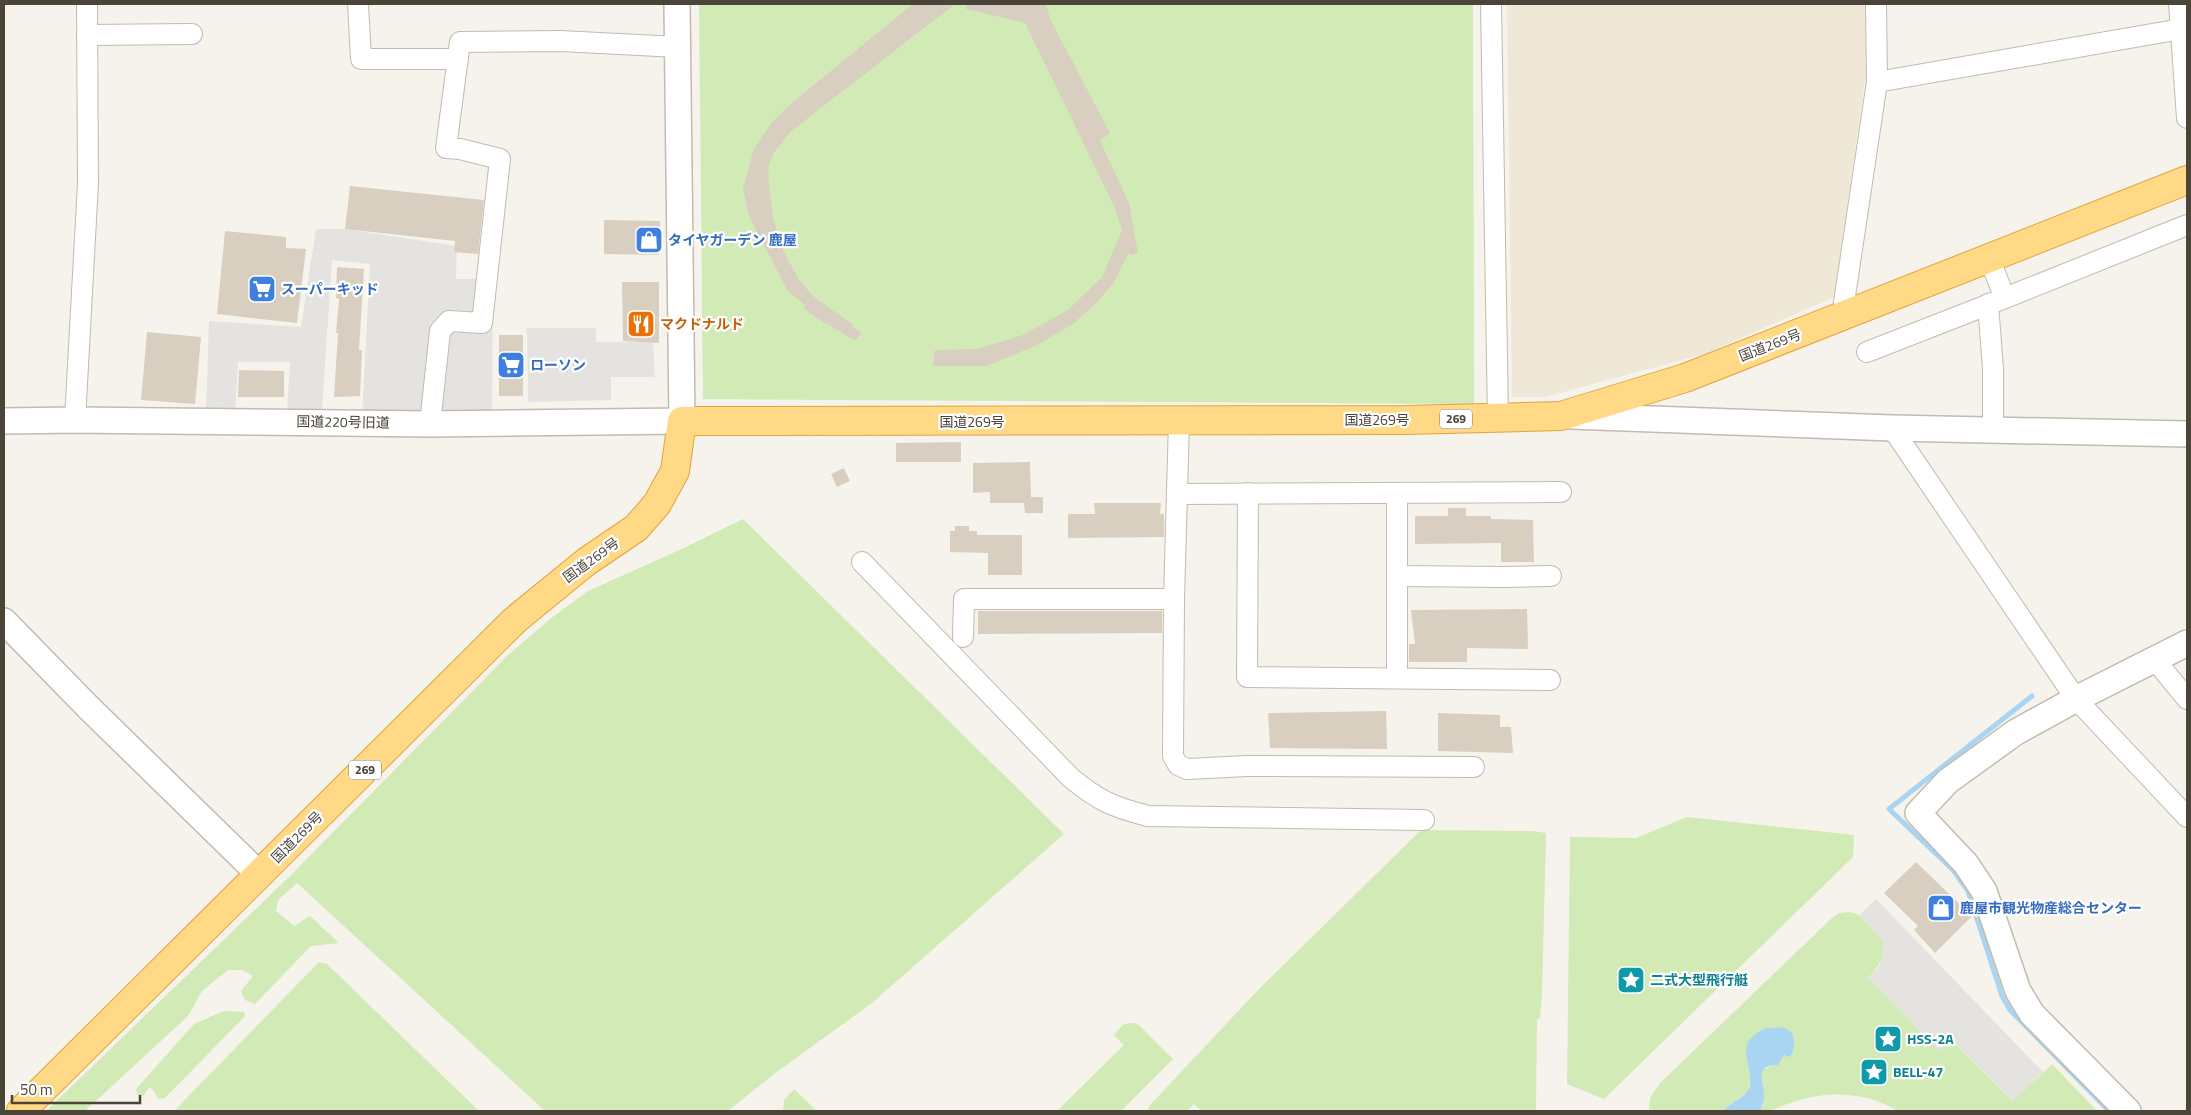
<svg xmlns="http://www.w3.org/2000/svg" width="2191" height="1115" viewBox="0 0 2191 1115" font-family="'Titillium Web','Noto Sans JP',sans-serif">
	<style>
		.education { fill: #efe8d6 }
		.green { fill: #d2eab5 }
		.parking { fill: #e5e3e0 }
		.water { fill: #a9d4f2 }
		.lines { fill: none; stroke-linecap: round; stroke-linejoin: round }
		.stream { stroke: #a9d4f2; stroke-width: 5 }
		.building { fill: #d8cfc1 }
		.minor-casing { stroke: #c2bbae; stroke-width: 22 }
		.tertiary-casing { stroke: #c2bbae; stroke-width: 28 }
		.trunk-casing { stroke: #e0a43c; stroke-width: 30 }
		.minor { stroke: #fff; stroke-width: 20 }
		.tertiary { stroke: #fff; stroke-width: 25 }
		.trunk { stroke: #ffd985; stroke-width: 28 }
		.labels { text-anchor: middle; stroke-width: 4.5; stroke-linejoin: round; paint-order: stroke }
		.shield { fill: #fff; stroke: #817c74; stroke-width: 1 }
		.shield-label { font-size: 12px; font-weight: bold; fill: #4b4439 }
		.shop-label { font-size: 14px; font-weight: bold; fill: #366cbe; stroke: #fff; text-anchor: start }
		.food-label { font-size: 14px; font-weight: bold; fill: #c56008; stroke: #fff; text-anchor: start }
		.street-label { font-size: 14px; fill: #4b4439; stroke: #fff }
		.culture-label { font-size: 14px; font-weight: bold; fill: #0d838f; stroke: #fff; text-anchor: start }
	</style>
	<rect width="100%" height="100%" fill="#f6f3ec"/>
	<polygon class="education" points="1507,4 1871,4 1872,32 1834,297 1707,353 1545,397 1512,397"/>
	<g class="green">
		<polygon points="699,4 1473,4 1474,404 703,399"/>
		<polygon points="743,519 1064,834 872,1003 774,1074 728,1111 545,1111 297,883 278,900 276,911 294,926 310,916 339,943 311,946 255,1004 245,1000 241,991 253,976 242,970 228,970 202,991 188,1016 85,1111 46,1111 290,876 507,656 550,619 588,591 684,548"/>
		<polygon points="1687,817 1854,835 1853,857 1604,1099 1567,1084 1570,837 1636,838"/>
		<polygon points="1421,830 1532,831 1546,833 1542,996 1540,1017 1537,1020 1536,1111 1201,1111 1194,1104 1187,1111 1147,1111 1150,1105 1259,989"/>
		<path d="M1850,912L1859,915L1883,940C1886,957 1879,966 1868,978L1939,1050L1950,1039L2013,1101L2052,1064L2097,1111H1898C1867,1092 1828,1090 1793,1102C1780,1106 1776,1111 1761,1111L1763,1105L1761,1075L1762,1070L1775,1065L1784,1028H1767L1747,1092C1740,1099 1729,1103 1724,1111H1649L1650,1098L1660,1083L1833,917L1840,913Z"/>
		<polygon points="319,962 327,964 479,1111 174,1111"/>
		<polygon points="224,1011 244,1012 245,1016 165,1098 159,1099 152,1089 149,1088 143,1096 137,1095 136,1089 194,1024"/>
		<polygon points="1129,1023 1135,1023 1140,1026 1173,1059 1121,1111 1057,1111 1124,1045 1114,1035 1123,1025"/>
		<polygon points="794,1089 817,1111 783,1111 784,1100"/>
	</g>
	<g class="parking">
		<polygon points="316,229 345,229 457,246 456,279 493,279 492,414 362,417 370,264 332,260 322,411 287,409 290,362 238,362 235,413 206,411 209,321 301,327"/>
		<polygon points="527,328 596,328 596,342 653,342 655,377 611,377 611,400 528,402"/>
		<polygon points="1876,899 2043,1072 2013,1101 1951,1039 1939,1051 1868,978 1880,965 1884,948 1883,940 1859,915"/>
	</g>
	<path class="water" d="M1767,1028C1772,1028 1779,1027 1784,1028C1797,1032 1796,1048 1790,1057L1784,1055L1778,1065C1754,1066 1763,1078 1764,1095C1764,1100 1762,1106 1761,1111H1724C1730,1101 1744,1100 1749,1088C1757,1067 1728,1044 1767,1028Z"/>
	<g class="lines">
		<polyline class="stream" points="2032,696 1889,809 1953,870 1968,891 2002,996 2010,1010 2109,1111"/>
	</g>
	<g class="building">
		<polygon points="913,4 955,4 790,132 775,151 769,164 768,176 773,218 783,250 799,280 814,297 853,325 852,327 861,333 855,341 826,323 825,324 803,308 805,305 787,290 749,216 743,189 754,148 772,122 794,101"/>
		<polygon points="966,4 1046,4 1050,19 1110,133 1100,141 1129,203 1138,253 1130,255 1129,252 1113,284 1093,306 1073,324 1037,345 987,366 933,366 935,350 978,349 1023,335 1068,310 1102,277 1122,230 1114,206 1025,23 966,9"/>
		<polygon points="350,186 484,200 478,254 454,252 455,241 345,229"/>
		<polygon points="604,220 660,221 659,255 604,254"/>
		<polygon points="225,231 286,237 286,248 306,249 297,323 217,314"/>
		<polygon points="337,267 364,269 359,350 362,350 360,396 334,397 338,333 336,333 339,299 336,298"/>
		<polygon points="622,282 659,282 659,343 623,341"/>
		<polygon points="147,332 201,337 195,404 141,400"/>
		<rect x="499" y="335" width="24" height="61"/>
		<polygon points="239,370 284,371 284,397 238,397"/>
		<polygon points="961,442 961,462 896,462 896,443"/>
		<polygon points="1030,462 1031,497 1043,497 1043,513 1025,513 1024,503 990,503 990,492 973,493 973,463"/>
		<polygon points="844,468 850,481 837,487 831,474"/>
		<polygon points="1094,503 1161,503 1160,514 1164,514 1164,537 1068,538 1068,514 1095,514"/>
		<polygon points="1448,508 1466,508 1466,516 1491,516 1491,519 1533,520 1534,562 1501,562 1501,543 1415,544 1415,516 1448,516"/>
		<polygon points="955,526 969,526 969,531 977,531 977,535 1022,535 1022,575 988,575 988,553 950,552 950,531 955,531"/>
		<polygon points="1527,609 1528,649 1467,648 1467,662 1409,662 1409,644 1415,644 1411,610"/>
		<polygon points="978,611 1162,611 1162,633 978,634"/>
		<polygon points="1386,711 1387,749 1270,748 1268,713"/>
		<polygon points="1438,713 1500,715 1500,727 1511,727 1513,753 1438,751"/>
		<polygon points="1916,862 1972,916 1935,953 1914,930 1918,926 1884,893"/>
	</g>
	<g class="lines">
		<defs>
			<g id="minor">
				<polyline points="358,4 361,59 458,59"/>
				<polyline points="1491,4 1498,418"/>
				<polyline points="2179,4 2187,118"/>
				<polyline points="87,35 192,34"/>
				<polyline points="1877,82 2181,29"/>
				<polyline points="1989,258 2005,298 2187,225"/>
				<polyline points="1988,304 1993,369 1993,430"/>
				<polyline points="1842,316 1877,82 1876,4"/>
				<polyline points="1867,352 2005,298"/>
				<polyline points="75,420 88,183 87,4"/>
				<polyline points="1179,421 1174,599 1173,756 1178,765 1187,769 1247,766 1474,767"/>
				<polyline points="430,424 440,331 449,321 482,323 500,159 460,149 446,148 460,42 560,41 678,47"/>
				<polyline points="1892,428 2076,699 2187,817"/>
				<polyline points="1248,493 1247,677 1550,680"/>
				<polyline points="1177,494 1561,492"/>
				<path d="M862,562L1071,778C1099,801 1113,807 1148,816L1424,820"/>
				<polyline points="1397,576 1504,577 1551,576"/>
				<polyline points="963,637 964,599 1174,599"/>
				<polyline points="2155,660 2187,699"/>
				<polyline points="1397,677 1397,493"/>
			</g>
			<g id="tertiary">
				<polyline points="1571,416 1892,428 2187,434"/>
				<polyline points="4,421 75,420 430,424 682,421 677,4"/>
				<polyline points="4,621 89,708 260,875"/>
				<polyline points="2128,1111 2032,1014 2018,991 1984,891 1966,864 1918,813 1948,781 2016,732 2076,699 2187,643"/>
			</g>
			<polyline id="trunk" points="21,1111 515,620 586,562 636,528 657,504 675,471 682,421 1406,420 1561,416 1685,378 2187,180"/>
		</defs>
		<use href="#minor" class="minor-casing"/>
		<use href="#tertiary" class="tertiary-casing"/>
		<use href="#trunk" class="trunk-casing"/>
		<use href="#minor" class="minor"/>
		<use href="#tertiary" class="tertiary"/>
		<use href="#trunk" class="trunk"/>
	</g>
	<defs>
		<symbol id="shop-square" viewBox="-11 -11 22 22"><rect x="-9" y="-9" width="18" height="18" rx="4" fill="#3f7fe0" stroke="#fff"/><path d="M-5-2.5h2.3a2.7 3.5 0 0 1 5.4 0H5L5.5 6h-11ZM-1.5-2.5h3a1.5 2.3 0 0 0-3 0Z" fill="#fff"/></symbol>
		<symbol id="supermarket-square" viewBox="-11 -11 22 22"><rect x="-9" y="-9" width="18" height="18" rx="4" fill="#3f7fe0" stroke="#fff"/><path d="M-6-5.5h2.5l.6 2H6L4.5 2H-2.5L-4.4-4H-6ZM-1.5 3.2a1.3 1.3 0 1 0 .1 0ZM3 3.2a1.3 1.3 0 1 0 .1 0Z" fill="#fff"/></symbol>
		<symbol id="restaurant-square" viewBox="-11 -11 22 22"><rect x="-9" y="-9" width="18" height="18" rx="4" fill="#e8710a" stroke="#fff"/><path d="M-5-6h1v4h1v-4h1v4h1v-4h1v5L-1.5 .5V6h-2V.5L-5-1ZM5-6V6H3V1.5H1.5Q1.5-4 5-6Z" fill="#fff"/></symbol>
		<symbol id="sight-square" viewBox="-11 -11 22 22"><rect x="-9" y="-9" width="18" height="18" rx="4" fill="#0f9aa8" stroke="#fff"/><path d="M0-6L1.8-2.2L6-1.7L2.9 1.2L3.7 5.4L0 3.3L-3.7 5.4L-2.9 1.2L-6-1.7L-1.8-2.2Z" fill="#fff"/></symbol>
	</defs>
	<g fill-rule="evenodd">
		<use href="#shop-square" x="633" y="224" width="32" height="32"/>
		<use href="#supermarket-square" x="246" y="273" width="32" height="32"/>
		<use href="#restaurant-square" x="625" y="308" width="32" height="32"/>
		<use href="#supermarket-square" x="495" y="349" width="32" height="32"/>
		<use href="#shop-square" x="1925" y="892" width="32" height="32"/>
		<use href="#sight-square" x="1615" y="964" width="32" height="32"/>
		<use href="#sight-square" x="1872" y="1023" width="32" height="32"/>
		<use href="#sight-square" x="1858" y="1056" width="32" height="32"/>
	</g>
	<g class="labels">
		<g class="shield">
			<rect x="1440" y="409.5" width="32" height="19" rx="4"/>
			<rect x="349" y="760.5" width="32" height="19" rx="4"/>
		</g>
		<g class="shield-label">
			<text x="1456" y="423">269</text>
			<text x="365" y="774">269</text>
		</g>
		<g class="shop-label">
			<text x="668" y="245">タイヤガーデン 鹿屋</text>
			<text x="281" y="294">スーパーキッド</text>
			<text x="530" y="370">ローソン</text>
			<text x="1960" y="913">鹿屋市観光物産総合センター</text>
		</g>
		<g class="food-label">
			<text x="660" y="329">マクドナルド</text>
		</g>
		<g class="street-label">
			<text transform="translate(1770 345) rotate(-21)" y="5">国道269号</text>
			<text x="1377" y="425">国道269号</text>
			<text transform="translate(343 422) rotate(1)" y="5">国道220号旧道</text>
			<text x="972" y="427">国道269号</text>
			<text transform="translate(591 560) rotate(-36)" y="5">国道269号</text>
			<text transform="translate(297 837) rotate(-45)" y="5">国道269号</text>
		</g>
		<g class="culture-label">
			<text x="1650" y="985">二式大型飛行艇</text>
			<text x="1907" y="1044">HSS-2A</text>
			<text x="1893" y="1077">BELL-47</text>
		</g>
	</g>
	<rect width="2191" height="1115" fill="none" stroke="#4b4439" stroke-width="10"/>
	<path d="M12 1095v8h128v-8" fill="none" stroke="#4b4439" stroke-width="2.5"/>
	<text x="20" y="1095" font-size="15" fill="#4b4439" stroke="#ffffff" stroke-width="4" paint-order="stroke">50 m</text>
</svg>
